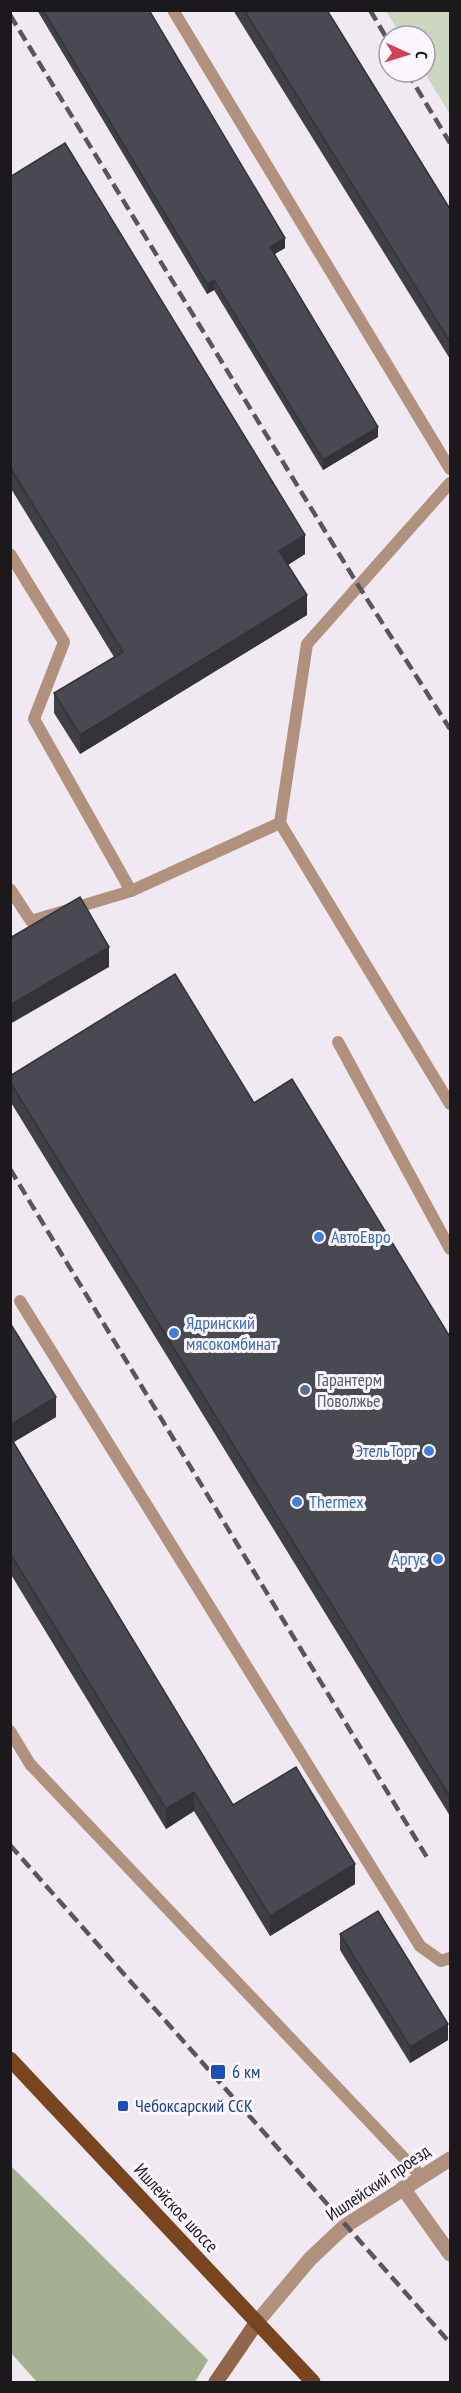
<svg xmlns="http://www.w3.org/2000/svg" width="461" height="2393" viewBox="0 0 461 2393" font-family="'PT Sans Narrow',sans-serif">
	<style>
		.green { fill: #cdd6c0 }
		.forest { fill: #a5b093 }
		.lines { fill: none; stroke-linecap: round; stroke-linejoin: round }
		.lane { stroke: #b0917e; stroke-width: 12 }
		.street { stroke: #b0917e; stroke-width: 15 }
		.secondary { stroke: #906549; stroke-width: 15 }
		.primary { stroke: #794521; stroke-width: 15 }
		.rail { stroke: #595559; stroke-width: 4.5; stroke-dasharray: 12 6; stroke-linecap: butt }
		.wall { fill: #3f3f46 }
		.shaded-wall { fill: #333339 }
		.building { fill: #494951; stroke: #333339; stroke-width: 1.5 }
		.shop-dot { fill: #3f7fe0; stroke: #fdf6ff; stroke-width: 2 }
		.service-dot { fill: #5c6f8a; stroke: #fdf6ff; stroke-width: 2 }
		.transit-dot { fill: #1a4fb4; stroke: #fdf6ff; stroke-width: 2 }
		.labels { text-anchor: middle; stroke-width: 6; stroke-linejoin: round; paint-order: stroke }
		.shop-label { font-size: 18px; fill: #366cbe; stroke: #fdf6ff; text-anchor: start }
		.service-label { font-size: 18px; fill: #4e5e75; stroke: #fdf6ff; text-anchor: start }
		.transit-label { font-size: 18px; fill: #164399; stroke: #fdf6ff; text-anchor: start }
		.street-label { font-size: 18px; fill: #1c191c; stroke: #fdf6ff }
	</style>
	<rect width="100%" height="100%" fill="#f0e9f1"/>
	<polygon class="green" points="386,11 450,11 450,114 424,72 425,36 402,36"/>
	<polygon class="forest" points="11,2166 208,2360 195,2382 37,2382 11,2353"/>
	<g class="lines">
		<g class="lane">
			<polyline points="173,10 450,469"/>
			<polyline points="450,483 307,644 280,823 450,1104"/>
			<polyline points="10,554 64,642 34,719 131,891 280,823"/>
			<polyline points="10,889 31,921 131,891"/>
			<polyline points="338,1042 450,1249"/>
			<polyline points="20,1301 420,1946 441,1961 450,1958"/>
			<polyline points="10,1731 30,1764 421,2176"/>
		</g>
		<g class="street">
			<polyline points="403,2188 450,2254"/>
			<polyline points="257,2322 310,2259 345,2226 450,2159"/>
		</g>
		<polyline class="secondary" points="216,2382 257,2322"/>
		<polyline class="primary" points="10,2059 313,2382"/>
		<g class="rail">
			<polyline points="370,10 389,42"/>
			<polyline points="10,15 358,585 450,729"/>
			<polyline points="407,72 450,143"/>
			<polyline points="10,1169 428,1859"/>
			<polyline points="10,1845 450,2343"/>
		</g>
	</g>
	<g class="wall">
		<polygon points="37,10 149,10 285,248 274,254 378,437 323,470 214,290 207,294"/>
		<polygon points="233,10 327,10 450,209 450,359"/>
		<polygon points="10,177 305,554 288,565 307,615 80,754 54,713 54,693 114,657 10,487"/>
		<polygon points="10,1076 254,1103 450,1337 450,1816 10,1101"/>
		<polygon points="10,1323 56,1417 14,1442 233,1805 355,1884 270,1936 194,1811 166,1829 10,1573"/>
		<polygon points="340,1934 448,2040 410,2063 340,1950"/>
	</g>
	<g class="shaded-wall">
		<polygon points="285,238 285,248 270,257 270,247"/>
		<polygon points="214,280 214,290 207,294 207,284"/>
		<polygon points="378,427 378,437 323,470 323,460"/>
		<polygon points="305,535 305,554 279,570 279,551"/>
		<polygon points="307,595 307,615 80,754 80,735"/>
		<polygon points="109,947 109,967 10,1024 10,1005"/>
		<polygon points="56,1397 56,1417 10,1444 10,1425"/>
		<polygon points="194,1792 194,1811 166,1829 166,1809"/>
		<polygon points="355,1864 355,1884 270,1936 270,1916"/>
		<polygon points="448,2024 448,2040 410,2063 410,2047"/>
	</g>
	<g class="building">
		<polygon points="43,10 149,10 285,238 270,247 378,427 323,460 214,280 207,284"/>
		<polygon points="244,10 327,10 450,209 450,342"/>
		<polygon points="65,143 305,535 279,551 307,595 80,735 54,693 123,652 10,467 10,177"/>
		<polygon points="80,897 109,947 10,1005 10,938"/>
		<polygon points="175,974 254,1103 292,1079 450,1337 450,1797 10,1082 10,1076"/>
		<polygon points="10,1323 56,1397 10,1425"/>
		<polygon points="10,1437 233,1805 296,1767 355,1864 270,1916 194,1792 166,1809 10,1553"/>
		<polygon points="378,1911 448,2024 410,2047 340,1934"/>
	</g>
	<g class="shop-dot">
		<circle cx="319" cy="1237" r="6"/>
		<circle cx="174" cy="1333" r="6"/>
		<circle cx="429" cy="1451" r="6"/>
		<circle cx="297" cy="1502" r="6"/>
		<circle cx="438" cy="1559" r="6"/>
	</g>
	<circle class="service-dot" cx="305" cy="1390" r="6"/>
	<g class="transit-dot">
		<rect x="210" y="2064" width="16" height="16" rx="3"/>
		<rect x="117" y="2100" width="12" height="12" rx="3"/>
	</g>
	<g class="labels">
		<g class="shop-label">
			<text x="331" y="1243">АвтоЕвро</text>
			<text x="186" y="1329">Ядринский<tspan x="186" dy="21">мясокомбинат</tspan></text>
			<text x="417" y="1457" text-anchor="end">ЭтельТорг</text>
			<text x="309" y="1508">Thermex</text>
			<text x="426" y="1565" text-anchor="end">Аргус</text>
		</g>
		<g class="service-label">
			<text x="317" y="1386">Гарантерм<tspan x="317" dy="21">Поволжье</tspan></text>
		</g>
		<g class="transit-label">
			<text x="232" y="2078">6 км</text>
			<text x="135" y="2112">Чебоксарский ССК</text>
		</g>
		<g class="street-label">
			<text transform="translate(378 2183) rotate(-34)" y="6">Ишлейский проезд</text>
			<text transform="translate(176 2208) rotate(47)" y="6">Ишлейское шоссе</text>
		</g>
	</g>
	<rect width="461" height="2393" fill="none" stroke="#1c191c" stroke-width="24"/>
	<g transform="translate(407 54) rotate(94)"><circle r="28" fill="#fdf6ff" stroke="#a39ea4" stroke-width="1.5"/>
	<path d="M0-4.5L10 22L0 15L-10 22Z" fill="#d24156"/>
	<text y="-9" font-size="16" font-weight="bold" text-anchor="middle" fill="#1c191c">С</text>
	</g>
</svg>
